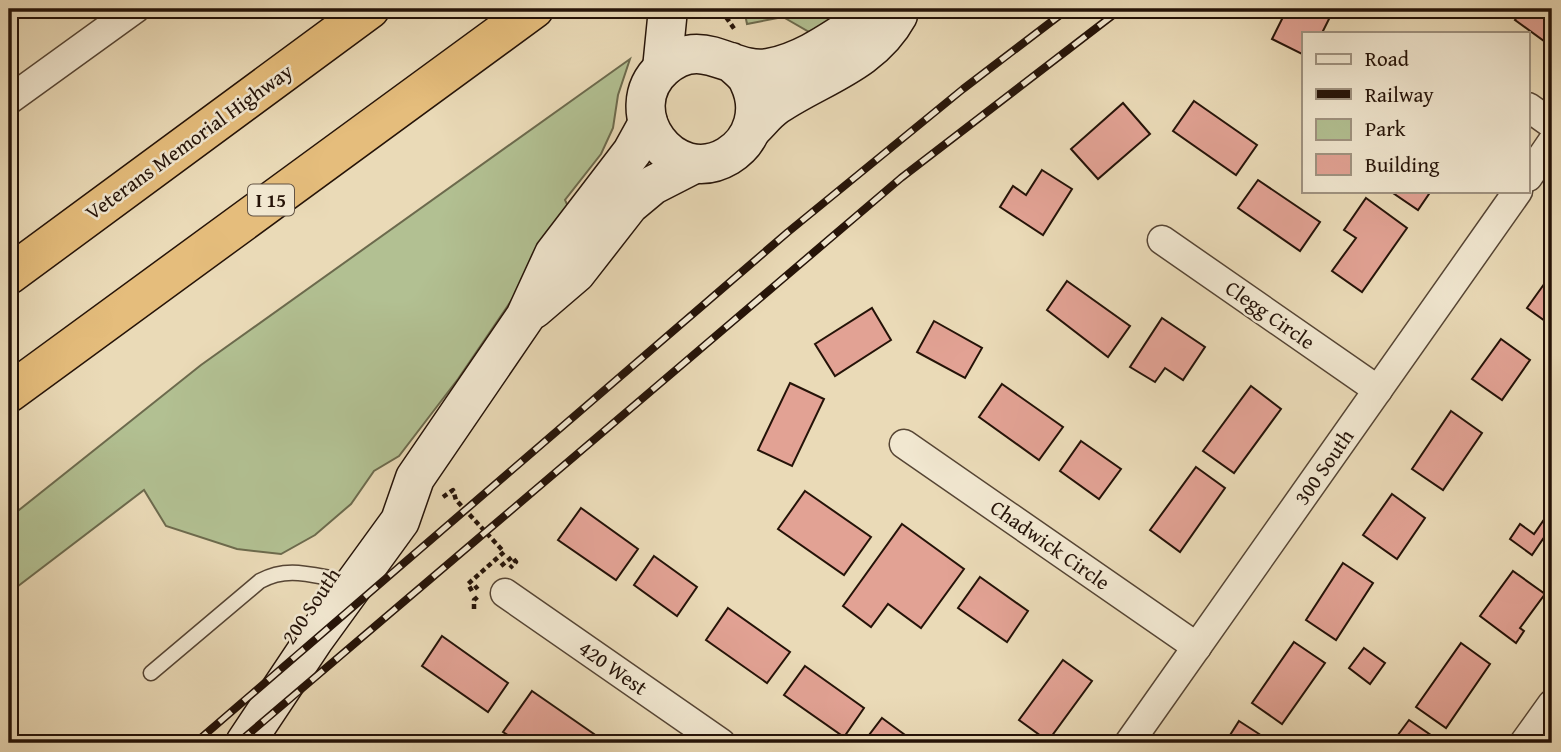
<svg xmlns="http://www.w3.org/2000/svg" width="1561" height="752" viewBox="0 0 1561 752" font-family="'Gentium Book Plus',serif">
	<style>
		.green { fill: #b2c092; stroke: #6c6a4d; stroke-width: 2 }
		.building { fill: #e2a294; stroke: #251308; stroke-width: 2 }
		.lines { fill: none; stroke-linecap: round; stroke-linejoin: round }
		.lane-casing { stroke: #564534; stroke-width: 17 }
		.street-casing { stroke: #564534; stroke-width: 31 }
		.secondary-casing { stroke: #251308; stroke-width: 41 }
		.highway-casing { stroke: #251308; stroke-width: 41 }
		.path { stroke: #251308; stroke-width: 4.5; stroke-dasharray: 5 3.5; stroke-linecap: butt }
		.lane { stroke: #f1e7d0; stroke-width: 14 }
		.street { stroke: #f1e7d0; stroke-width: 28 }
		.secondary { stroke: #f1e7d0; stroke-width: 38 }
		.highway { stroke: #e5bd7c; stroke-width: 38 }
		.rail-casing { stroke: #251308; stroke-width: 8 }
		.rail { stroke: #f1e7d0; stroke-width: 5; stroke-dasharray: 16; stroke-linecap: butt }
		.labels { text-anchor: middle; stroke-width: 5; stroke-linejoin: round; paint-order: stroke }
		.shield { fill: #f1e7d0; stroke: #625344; stroke-width: 2 }
		.shield-label { font-size: 19px; font-weight: bold; fill: #251308 }
		.street-label { font-size: 21px; fill: #251308; stroke: #f1e7d0 }
	</style>
	<rect width="100%" height="100%" fill="#eadab7"/>
	<filter id="stains"><feTurbulence type="fractalNoise" baseFrequency=".00286" numOctaves="4"/><feColorMatrix values="0 0 0 0 .2 0 0 0 0 .09 0 0 0 0 .02 0 0 0 .5 -.17"/></filter>
	<radialGradient id="worn" r=".72"><stop offset=".6" stop-color="#630" stop-opacity="0"/><stop offset="1" stop-color="#630" stop-opacity=".3"/></radialGradient>
	<g class="green">
		<polygon points="744,9 850,9 811,33 783,17 747,24"/>
		<polygon points="630,59 618,95 613,128 601,154 565,200 571,213 458,379 399,456 374,471 351,504 315,535 281,554 237,549 166,526 144,490 9,593 9,518 201,365"/>
	</g>
	<g class="building">
		<polygon points="1287,9 1334,9 1322,33 1304,33 1304,55 1272,39"/>
		<polygon points="1523,9 1552,9 1552,29 1544,41 1515,20"/>
		<polygon points="1194,101 1257,145 1236,175 1173,131"/>
		<polygon points="1123,103 1150,134 1098,179 1071,149"/>
		<polygon points="1042,170 1072,189 1043,235 1000,207 1013,186 1026,195"/>
		<polygon points="1258,180 1320,222 1300,251 1238,208"/>
		<polygon points="1390,191 1431,191 1418,210"/>
		<polygon points="1366,198 1407,228 1362,292 1332,271 1356,238 1344,230"/>
		<polygon points="1552,273 1552,326 1527,308"/>
		<polygon points="1067,281 1130,326 1108,357 1047,310"/>
		<polygon points="872,308 891,340 835,376 815,344"/>
		<polygon points="1162,318 1205,347 1183,380 1165,368 1155,382 1130,367"/>
		<polygon points="934,321 982,348 965,378 917,352"/>
		<polygon points="1501,339 1530,360 1502,400 1472,379"/>
		<polygon points="790,383 824,399 792,466 758,450"/>
		<polygon points="1002,384 1063,427 1039,460 979,417"/>
		<polygon points="1251,386 1281,409 1234,473 1203,451"/>
		<polygon points="1451,411 1482,433 1443,490 1412,469"/>
		<polygon points="1081,441 1121,469 1099,499 1060,471"/>
		<polygon points="1196,467 1225,488 1180,552 1150,530"/>
		<polygon points="805,491 871,537 844,575 778,529"/>
		<polygon points="1392,494 1425,518 1397,559 1363,535"/>
		<polygon points="581,508 638,549 616,580 558,540"/>
		<polygon points="1552,508 1552,545 1543,539 1532,555 1510,539 1520,524 1534,534"/>
		<polygon points="902,524 964,569 921,628 888,604 871,627 843,606"/>
		<polygon points="654,556 697,587 677,616 634,585"/>
		<polygon points="1343,563 1373,583 1336,640 1306,620"/>
		<polygon points="1513,571 1545,594 1520,628 1524,631 1516,643 1480,616"/>
		<polygon points="980,577 1028,611 1007,642 958,608"/>
		<polygon points="728,608 790,652 767,683 706,640"/>
		<polygon points="442,636 508,683 488,712 422,666"/>
		<polygon points="1294,642 1325,663 1282,724 1252,703"/>
		<polygon points="1461,643 1490,664 1446,728 1416,707"/>
		<polygon points="1364,648 1385,663 1370,684 1349,668"/>
		<polygon points="1063,660 1092,681 1048,741 1019,720"/>
		<polygon points="805,666 864,708 844,737 784,695"/>
		<polygon points="532,691 594,734 588,743 520,743 503,732"/>
		<polygon points="882,718 916,743 863,743"/>
		<polygon points="1409,720 1438,740 1435,743 1392,743"/>
		<polygon points="1239,721 1270,741 1269,743 1225,743"/>
	</g>
	<g class="lines">
		<defs>
			<path id="lane" d="M151,673L260,581C284,568 304,573 330,578"/>
			<g id="street">
				<polyline points="9,100 135,9"/>
				<polyline points="1528,107 1552,124"/>
				<polyline points="1528,177 1552,142"/>
				<polyline points="1162,240 1378,390"/>
				<polyline points="904,444 1197,647"/>
				<polyline points="505,593 721,743"/>
				<polyline points="1129,743 1518,191"/>
				<polyline points="1524,743 1552,704"/>
			</g>
			<g id="secondary">
				<path d="M731,62C737,68 746,74 749,82C762,109 754,140 728,156C673,189 616,111 663,68C703,33 731,75 769,68C812,60 846,29 882,9"/>
				<polyline points="662,69 668,9"/>
				<path d="M753,128C761,120 768,111 777,105C820,76 871,64 898,15"/>
				<polyline points="534,309 576,273 629,205 653,185 694,164"/>
				<polyline points="245,743 315,638 400,521 415,478 525,317 554,254 632,152 648,123"/>
			</g>
			<g id="highway">
				<polyline points="9,275 370,9"/>
				<polyline points="9,393 534,9"/>
			</g>
		</defs>
		<use href="#lane" class="lane-casing"/>
		<use href="#street" class="street-casing"/>
		<use href="#secondary" class="secondary-casing"/>
		<use href="#highway" class="highway-casing"/>
		<g class="path">
			<polyline points="726,9 726,17 735,30"/>
			<polyline points="443,497 453,490 456,500 504,552 468,584 472,591 478,586"/>
			<polyline points="501,566 512,557 516,562 510,568"/>
			<polyline points="474,609 474,600 480,595"/>
		</g>
		<use href="#lane" class="lane"/>
		<use href="#street" class="street"/>
		<use href="#secondary" class="secondary"/>
		<use href="#highway" class="highway"/>
		<defs>
			<g id="rail">
				<polyline points="195,743 788,232 963,89 1068,9"/>
				<polyline points="238,743 901,178 1121,9"/>
			</g>
		</defs>
		<use href="#rail" class="rail-casing"/>
		<use href="#rail" class="rail"/>
	</g>
	<g class="labels">
		<rect class="shield" x="248" y="184.5" width="46" height="31" rx="5"/>
		<g class="shield-label">
			<text x="271" y="207">I 15</text>
		</g>
		<g class="street-label">
			<text transform="translate(189 142) rotate(-36)" y="7">Veterans Memorial Highway</text>
			<text transform="translate(1270 315) rotate(35)" y="7">Clegg Circle</text>
			<text transform="translate(1324 467) rotate(-55)" y="7">300 South</text>
			<text transform="translate(1050 545) rotate(35)" y="7">Chadwick Circle</text>
			<text transform="translate(311 606) rotate(-56)" y="7">200 South</text>
			<text transform="translate(613 668) rotate(35)" y="7">420 West</text>
		</g>
	</g>
	<rect width="1561" height="752" fill="none" stroke="#eadab7" stroke-width="35"/>
	<rect x="10" y="10" width="1540" height="731" fill="none" stroke="#251308" stroke-width="3.5"/>
	<rect x="18" y="18" width="1526" height="717" fill="none" stroke="#251308" stroke-width="2"/>
	<rect x="1302" y="32" width="228" height="161" fill="#f1e7d0" stroke="#9f9280" stroke-width="2"/>
	<rect x="1316" y="54" width="35" height="10" fill="#f1e7d0" stroke="#9f9280" stroke-width="2"/>
	<text x="1365" y="66" font-size="21" fill="#251308">Road</text>
	<rect x="1316" y="89" width="35" height="10" fill="#251308" stroke="#9f9280" stroke-width="2"/>
	<text x="1365" y="102" font-size="21" fill="#251308">Railway</text>
	<rect x="1316" y="119" width="35" height="21" fill="#b2c092" stroke="#9f9280" stroke-width="2"/>
	<text x="1365" y="136" font-size="21" fill="#251308">Park</text>
	<rect x="1316" y="154" width="35" height="21" fill="#e2a294" stroke="#9f9280" stroke-width="2"/>
	<text x="1365" y="172" font-size="21" fill="#251308">Building</text>
	<rect width="100%" height="100%" filter="url(#stains)"/>
	<rect width="100%" height="100%" fill="url(#worn)"/>
</svg>
